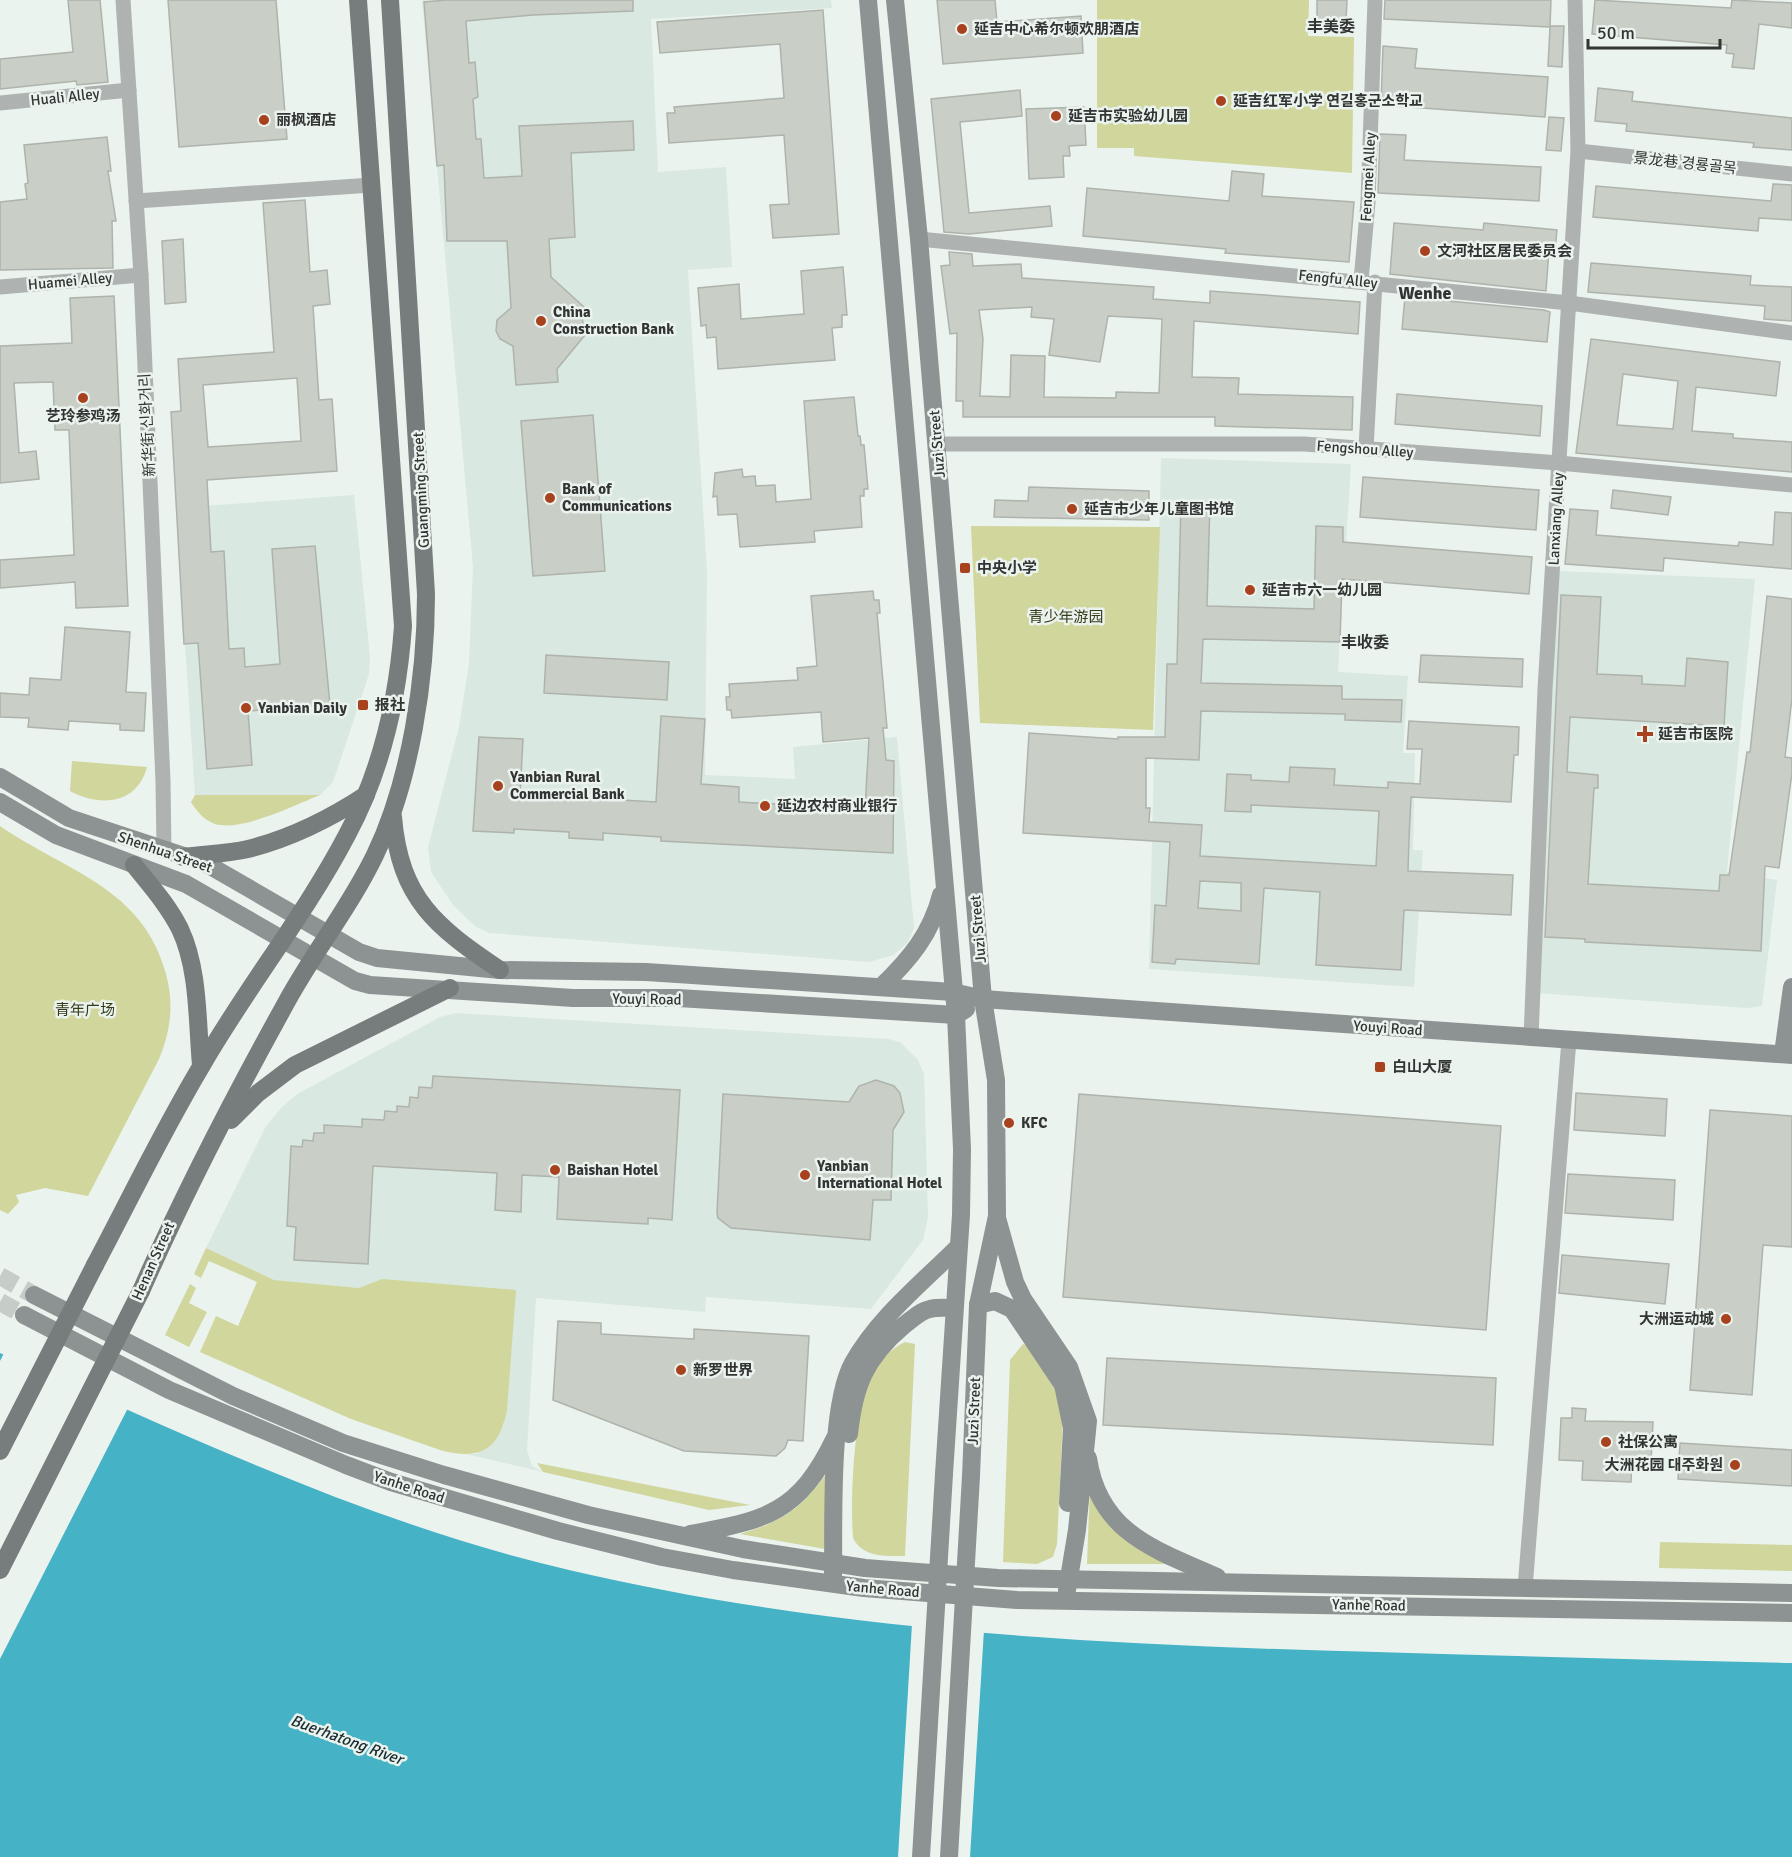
<svg xmlns="http://www.w3.org/2000/svg" width="1792" height="1857" viewBox="0 0 1792 1857" font-family="Signika,'Noto Sans SC','Noto Sans KR',sans-serif">
	<style>
		.built { fill: #d9e8e0 }
		.green { fill: #d0d69c }
		.water { fill: #45b2c6 }
		.pier { fill: #ebf3ef }
		.building { fill: #c9cec7; stroke: #aeb3ac; stroke-width: 1.5; fill-rule: evenodd }
		.lines { fill: none; stroke-linecap: round; stroke-linejoin: round }
		.secondary-tunnel { stroke: #c6cdc9; stroke-width: 18; stroke-dasharray: 18 9; stroke-linecap: butt }
		.street { stroke: #aeb2b1; stroke-width: 15 }
		.secondary { stroke: #8d9392; stroke-width: 18 }
		.primary { stroke: #767d7c; stroke-width: 18 }
		.secondary-bridge { stroke: #8d9392; stroke-width: 18 }
		.primary-bridge { stroke: #767d7c; stroke-width: 18 }
		.poi-dot { fill: #a8411d; stroke: #ebf3ef; stroke-width: 2 }
		.labels { text-anchor: middle; stroke-width: 5; stroke-linejoin: round; paint-order: stroke }
		.poi-label { font-size: 15px; font-weight: bold; fill: #323533; stroke: #ebf3ef; text-anchor: start }
		.street-label { font-size: 15px; fill: #323533; stroke: #ebf3ef }
		.park-label { font-size: 15px; fill: #373a18; stroke: #ebf3ef }
		.neighbourhood-label { font-size: 16px; font-weight: bold; fill: #323533; stroke: #ebf3ef }
		.water-label { font-size: 16px; font-style: italic; fill: #192c31; stroke: #ebf3ef }
		.quarter-label { font-size: 18px; font-weight: bold; fill: #323533; stroke: #ebf3ef }
	</style>
	<rect width="100%" height="100%" fill="#ebf3ef"/>
	<g class="built">
		<polygon points="422,0 831,0 832,8 651,19 658,172 726,167 732,267 688,270 707,572 705,775 795,779 793,747 897,737 914,928 908,942 894,955 869,962 489,933 476,927 453,905 431,872 428,847 459,727 469,663 473,567"/>
		<polygon points="1161,458 1351,464 1338,672 1408,676 1403,753 1415,753 1413,850 1423,850 1414,987 1149,969"/>
		<polygon points="354,495 370,657 369,674 333,782 320,795 195,795 176,508"/>
		<polygon points="1558,571 1755,579 1727,872 1777,880 1762,1006 1747,1008 1537,993"/>
		<polygon points="456,1013 888,1039 900,1042 918,1060 924,1074 928,1217 923,1240 871,1309 706,1297 705,1312 536,1298 527,1450 532,1466 543,1472 466,1454 476,1454 489,1447 504,1424 382,1279 359,1288 274,1280 206,1248 266,1126 281,1108 297,1094 440,1017"/>
	</g>
	<g class="green">
		<polygon points="1097,0 1309,0 1308,36 1354,37 1352,173 1134,156 1134,148 1097,148"/>
		<polygon points="971,526 1160,527 1153,730 980,723"/>
		<path d="M72,761L147,767C137,805 99,807 70,791Z"/>
		<path d="M195,795H320C295,805 241,832 215,824C204,820 197,812 191,802Z"/>
		<path d="M0,826C65,871 143,887 166,974C174,1003 171,1031 159,1059L88,1196L45,1188L16,1195L19,1202L8,1214L0,1210Z"/>
		<path d="M206,1248L274,1280L359,1288L382,1279L516,1290L507,1410C499,1450 480,1461 440,1450L351,1419L200,1352L216,1316L238,1326L257,1282L209,1261L201,1278L194,1274Z"/>
		<polygon points="190,1284 196,1288 189,1303 207,1312 189,1347 165,1335"/>
		<path d="M905,1342L915,1344L905,1556C886,1556 863,1558 853,1538C850,1499 854,1418 868,1382C873,1366 890,1349 905,1342Z"/>
		<polygon points="1023,1344 1027,1345 1054,1381 1063,1418 1057,1544 1053,1557 1037,1564 1003,1562 1010,1360"/>
		<polygon points="537,1463 750,1505 709,1510 543,1472"/>
		<path d="M827,1473L825,1549L740,1534C782,1522 801,1509 827,1473Z"/>
		<polygon points="1090,1484 1167,1564 1087,1564"/>
		<polygon points="1660,1542 1792,1545 1792,1571 1659,1568"/>
	</g>
	<path class="water" d="M0,1353C185,1435 371,1524 569,1570C833,1632 1105,1645 1376,1652C1515,1656 1653,1660 1792,1663V1857H0Z"/>
	<g class="pier">
		<polygon points="5,1351 129,1406 0,1659 0,1361"/>
		<polygon points="912,1624 984,1630 970,1857 898,1857"/>
	</g>
	<g class="building">
		<polygon points="68,0 100,0 108,82 77,85 76,81 0,89 0,59 73,52"/>
		<polygon points="168,0 276,0 287,139 179,147"/>
		<polygon points="447,0 633,0 633,11 533,15 466,21 469,63 475,62 478,97 473,99 476,139 481,139 484,178 522,176 519,126 633,121 634,150 571,153 575,237 549,239 551,277 584,307 581,311 585,335 557,369 558,382 516,385 513,346 500,339 496,331 497,320 511,308 507,241 447,241 444,165 437,166 424,2"/>
		<polygon points="937,0 995,0 997,22 1081,16 1083,53 943,64"/>
		<polygon points="1317,0 1347,0 1346,20 1317,19"/>
		<polygon points="1385,0 1551,0 1550,26 1564,26 1562,67 1548,66 1550,27 1384,19"/>
		<polygon points="1595,0 1731,8 1732,0 1792,3 1792,28 1759,24 1754,69 1732,67 1734,54 1726,53 1727,45 1592,34"/>
		<polygon points="823,10 839,234 773,238 770,205 789,204 784,135 669,143 667,113 675,113 674,107 784,98 780,44 660,53 657,22"/>
		<polygon points="1383,46 1417,49 1415,68 1548,77 1545,117 1381,105"/>
		<polygon points="1598,88 1633,92 1632,101 1792,118 1792,150 1753,147 1754,143 1626,131 1627,124 1595,121"/>
		<polygon points="1020,90 1022,116 960,122 969,213 1050,206 1052,226 969,234 944,232 931,99"/>
		<polygon points="1084,107 1086,145 1069,146 1070,156 1063,156 1064,177 1029,179 1026,109"/>
		<polygon points="1549,117 1564,118 1561,151 1546,150"/>
		<polygon points="1380,134 1406,135 1404,160 1541,167 1539,201 1378,193"/>
		<polygon points="107,137 111,171 108,171 116,221 112,221 113,268 0,270 0,202 27,199 25,184 28,183 24,145"/>
		<polygon points="1232,171 1264,174 1262,196 1354,202 1349,262 1225,253 1226,249 1083,236 1087,188 1229,201"/>
		<polygon points="1773,184 1792,185 1792,220 1759,218 1758,231 1593,217 1596,186 1771,201"/>
		<path d="M305,200L310,272L327,270L330,304L313,306L319,400L332,399L337,471L207,480L211,552L224,551L229,649L244,648L245,667L280,664L272,549L315,546L330,705L248,711L252,765L207,769L198,643L184,644L171,412L181,411L178,359L274,352L263,203ZM297,378L301,441L208,447L203,385Z"/>
		<polygon points="1394,223 1483,230 1484,223 1557,230 1555,250 1549,250 1546,291 1390,274"/>
		<polygon points="183,239 186,302 165,304 162,241"/>
		<path d="M949,252L972,254L973,266L1021,264L1022,278L1154,287L1153,299L1210,303V291L1360,302L1358,334L1194,321L1192,377L1239,378L1238,394L1353,397L1352,430L1215,426V417H963V401H956L957,333L950,334L941,266L950,265ZM1032,307L1031,317L1054,319L1049,355L1100,362L1108,316L1162,319L1159,393L1116,392V398L1044,397L1045,356L1011,355L1010,397L980,396L983,339L979,310Z"/>
		<polygon points="1591,263 1751,276 1750,285 1792,287 1792,321 1764,319 1765,306 1588,292"/>
		<polygon points="843,267 847,315 842,315 842,327 832,328 835,360 718,369 716,337 707,338 706,325 701,326 698,288 739,284 741,319 804,314 801,271"/>
		<polygon points="114,296 128,606 76,608 75,582 0,588 0,560 74,555 69,430 55,430 53,382 14,383 19,453 36,451 39,479 0,483 0,346 72,343 70,298"/>
		<polygon points="1405,297 1544,310 1550,312 1547,342 1402,329"/>
		<path d="M1591,339L1780,362L1776,396L1696,387L1692,431L1733,434V438L1792,442V472L1576,453ZM1623,374L1678,381L1673,429L1617,425Z"/>
		<polygon points="1397,394 1542,406 1540,436 1395,424"/>
		<polygon points="854,397 858,436 860,436 861,445 864,445 868,489 864,489 864,496 860,496 862,527 814,531 815,542 740,547 737,514 718,515 717,496 713,497 715,473 742,469 743,477 755,476 756,486 775,485 776,502 811,499 804,401"/>
		<polygon points="593,415 605,571 533,576 521,421"/>
		<polygon points="1363,477 1539,490 1536,530 1360,517"/>
		<polygon points="1029,487 1149,491 1149,520 994,517 995,500 1028,501"/>
		<polygon points="1613,490 1671,497 1668,515 1611,508"/>
		<path d="M1181,501L1210,502L1207,606L1314,609L1316,526L1343,527V542L1532,557L1529,594L1342,579L1340,642L1203,639L1201,683L1342,686V699L1402,700L1401,722L1345,720V714L1201,711L1199,760L1146,758V808H1150L1149,822L1202,825L1200,856L1376,866L1379,811L1251,805V812L1225,811L1227,774L1251,775V780L1289,782L1290,767L1335,769L1334,785L1388,788V782L1420,784L1422,749H1407L1409,721L1519,727L1518,755H1514L1511,802L1411,797L1409,839L1408,871L1513,875L1511,915L1404,910L1401,970L1316,965L1320,892L1264,888L1259,964L1176,959L1175,964L1152,962L1155,905L1166,906L1170,842L1023,833L1029,733L1118,739V737H1165L1167,664H1177ZM1200,881L1241,883V911L1198,908Z"/>
		<polygon points="1570,509 1598,511 1596,535 1738,546 1739,542 1773,545 1775,512 1792,513 1792,569 1664,558 1663,571 1565,564"/>
		<polygon points="873,591 874,600 879,600 880,613 877,613 887,728 883,728 886,760 894,761 893,853 661,841 661,837 603,833 603,840 569,838 569,832 514,829 514,833 473,831 479,737 523,739 520,794 656,802 661,716 705,719 701,784 739,787 739,802 865,809 869,738 823,742 821,712 732,718 731,710 727,710 726,697 730,697 729,684 798,680 797,668 817,666 811,596"/>
		<polygon points="1561,595 1601,597 1597,674 1642,676 1642,684 1685,686 1687,658 1728,662 1724,726 1570,717 1567,772 1598,775 1598,788 1594,788 1588,884 1719,891 1720,875 1729,875 1747,752 1750,752 1767,596 1792,599 1792,698 1785,757 1792,758 1792,773 1779,868 1765,866 1761,951 1585,942 1585,939 1545,937"/>
		<polygon points="65,627 130,632 126,692 146,693 144,731 120,730 120,724 69,721 68,730 28,727 29,718 0,717 0,693 29,695 30,678 61,680"/>
		<polygon points="546,655 669,662 667,700 544,693"/>
		<polygon points="1421,655 1523,659 1522,687 1419,682"/>
		<polygon points="433,1076 680,1090 672,1220 648,1218 648,1224 557,1219 559,1177 522,1175 521,1212 495,1210 497,1173 373,1166 368,1264 294,1260 296,1227 287,1226 291,1146 302,1147 303,1140 313,1141 314,1133 324,1133 324,1125 362,1127 362,1119 384,1120 385,1111 397,1112 397,1106 409,1107 410,1097 418,1098 419,1087 432,1088"/>
		<polygon points="876,1080 894,1086 900,1093 904,1112 893,1130 891,1200 873,1200 870,1240 731,1228 718,1218 717,1213 723,1094 849,1102 859,1086"/>
		<polygon points="1576,1093 1667,1099 1665,1136 1574,1130"/>
		<polygon points="1079,1094 1501,1126 1486,1330 1063,1297"/>
		<polygon points="1710,1110 1792,1116 1792,1247 1763,1245 1752,1395 1690,1390"/>
		<polygon points="1568,1174 1675,1180 1673,1220 1565,1213"/>
		<polygon points="1562,1255 1669,1264 1665,1304 1559,1293"/>
		<polygon points="558,1321 601,1323 601,1334 694,1339 694,1329 809,1336 803,1441 788,1440 785,1448 776,1456 684,1451 553,1400"/>
		<polygon points="1107,1358 1496,1378 1493,1445 1103,1425"/>
		<polygon points="1572,1408 1586,1409 1585,1421 1653,1422 1651,1462 1632,1461 1631,1482 1582,1480 1583,1461 1559,1460 1561,1418 1572,1418"/>
		<polygon points="1680,1443 1792,1450 1792,1486 1678,1479"/>
	</g>
	<g class="lines">
		<g class="secondary-tunnel">
			<polyline points="0,1276 34,1295"/>
			<polyline points="0,1302 24,1315"/>
		</g>
		<g class="street">
			<polyline points="123,0 141,275 163,781 164,851"/>
			<polyline points="0,103 129,90"/>
			<polyline points="1578,151 1792,174"/>
			<polyline points="136,201 372,185"/>
			<polyline points="919,239 1569,303 1792,333"/>
			<polyline points="1361,281 1368,202 1375,0"/>
			<polyline points="0,287 141,275"/>
			<polyline points="937,444 1304,444 1559,463 1792,485"/>
			<polyline points="1366,449 1375,282"/>
			<polyline points="1531,1038 1545,689 1578,151 1575,0"/>
			<polyline points="1525,1588 1569,1040"/>
		</g>
		<g class="secondary">
			<polyline points="868,0 956,1015 962,1149 961,1215 944,1474"/>
			<polyline points="895,0 919,239 983,999 996,1080 997,1216 978,1305 971,1476"/>
			<polyline points="0,777 69,818 205,863 359,952 377,958 500,970 646,972 953,992 983,999 1792,1055"/>
			<polyline points="0,802 56,835 186,884 355,981 370,985 573,998 678,998 956,1015 966,1009"/>
			<path d="M881,987C910,959 931,934 941,895"/>
			<polyline points="1783,1054 1792,987"/>
			<polyline points="997,1218 1015,1282 1023,1299 1069,1367 1088,1421 1077,1530 1067,1590"/>
			<polyline points="34,1295 233,1396 343,1443 444,1475 588,1515 743,1549 865,1568 998,1578 1792,1593"/>
			<polyline points="978,1305 995,1301 1012,1309 1063,1385 1072,1428 1068,1503"/>
			<polyline points="24,1315 169,1390 346,1465 391,1482 558,1531 662,1557 733,1570 864,1588 1017,1600 1792,1613"/>
			<path d="M849,1434C854,1386 865,1358 903,1326C911,1320 920,1311 930,1309C938,1307 946,1308 954,1308"/>
			<path d="M1088,1458C1099,1534 1157,1550 1217,1577"/>
			<path d="M690,1534C767,1520 799,1513 835,1438"/>
			<path d="M833,1576C834,1523 829,1406 853,1363C878,1318 922,1283 958,1247"/>
		</g>
		<g class="primary">
			<path d="M393,817C400,899 436,927 500,970"/>
			<path d="M183,857C204,854 227,854 248,849C288,839 331,818 366,795"/>
			<path d="M134,865C150,885 168,905 180,929C199,969 197,1021 201,1065"/>
			<polyline points="231,1120 258,1093 295,1065 450,988"/>
			<path d="M95,1265C130,1199 163,1130 202,1065C247,987 305,915 347,835C381,772 398,697 403,626L358,0"/>
			<path d="M141,1291C184,1193 234,1097 286,1003C313,953 350,907 375,855C411,780 426,677 426,594L390,0"/>
		</g>
		<g class="secondary-bridge">
			<polyline points="921,1857 944,1474"/>
			<polyline points="949,1857 971,1476"/>
		</g>
		<g class="primary-bridge">
			<polyline points="0,1451 95,1265"/>
			<polyline points="0,1570 141,1291"/>
		</g>
	</g>
	<g class="poi-dot">
		<circle cx="962" cy="29" r="6"/>
		<circle cx="1221" cy="101" r="6"/>
		<circle cx="1056" cy="116" r="6"/>
		<circle cx="264" cy="120" r="6"/>
		<circle cx="1425" cy="251" r="6"/>
		<circle cx="541" cy="321" r="6"/>
		<circle cx="83" cy="398" r="6"/>
		<circle cx="550" cy="498" r="6"/>
		<circle cx="1072" cy="509" r="6"/>
		<rect x="959" y="562" width="12" height="12" rx="3"/>
		<circle cx="1250" cy="590" r="6"/>
		<rect x="357" y="699" width="12" height="12" rx="3"/>
		<circle cx="246" cy="708" r="6"/>
		<path d="M1642 725h6v6h6v6h-6v6h-6v-6h-6v-6h6z"/>
		<circle cx="498" cy="786" r="6"/>
		<circle cx="765" cy="806" r="6"/>
		<rect x="1374" y="1061" width="12" height="12" rx="3"/>
		<circle cx="1009" cy="1123" r="6"/>
		<circle cx="555" cy="1170" r="6"/>
		<circle cx="805" cy="1175" r="6"/>
		<circle cx="1726" cy="1319" r="6"/>
		<circle cx="681" cy="1370" r="6"/>
		<circle cx="1606" cy="1442" r="6"/>
		<circle cx="1735" cy="1465" r="6"/>
	</g>
	<g class="labels">
		<g class="poi-label">
			<text x="974" y="34">延吉中心希尔顿欢朋酒店</text>
			<text x="1233" y="106">延吉红军小学 연길홍군소학교</text>
			<text x="1068" y="121">延吉市实验幼儿园</text>
			<text x="276" y="125">丽枫酒店</text>
			<text x="1437" y="256">文河社区居民委员会</text>
			<text x="553" y="317">China<tspan x="553" dy="17">Construction Bank</tspan></text>
			<text x="83" y="421" text-anchor="middle">艺玲参鸡汤</text>
			<text x="562" y="494">Bank of<tspan x="562" dy="17">Communications</tspan></text>
			<text x="1084" y="514">延吉市少年儿童图书馆</text>
			<text x="977" y="573">中央小学</text>
			<text x="1262" y="595">延吉市六一幼儿园</text>
			<text x="375" y="710">报社</text>
			<text x="258" y="713">Yanbian Daily</text>
			<text x="1658" y="739">延吉市医院</text>
			<text x="510" y="782">Yanbian Rural<tspan x="510" dy="17">Commercial Bank</tspan></text>
			<text x="777" y="811">延边农村商业银行</text>
			<text x="1392" y="1072">白山大厦</text>
			<text x="1021" y="1128">KFC</text>
			<text x="817" y="1171">Yanbian<tspan x="817" dy="17">International Hotel</tspan></text>
			<text x="567" y="1175">Baishan Hotel</text>
			<text x="1714" y="1324" text-anchor="end">大洲运动城</text>
			<text x="693" y="1375">新罗世界</text>
			<text x="1618" y="1447">社保公寓</text>
			<text x="1723" y="1470" text-anchor="end">大洲花园 대주화원</text>
		</g>
		<g class="street-label">
			<text transform="translate(65 97) rotate(-6)" y="5">Huali Alley</text>
			<text transform="translate(1685 163) rotate(6)" y="5">景龙巷 경룡골목</text>
			<text transform="translate(1368 177) rotate(-87)" y="5">Fengmei Alley</text>
			<text transform="translate(1338 279) rotate(6)" y="5">Fengfu Alley</text>
			<text transform="translate(70 281) rotate(-5)" y="5">Huamei Alley</text>
			<text transform="translate(147 425) rotate(-93)" y="5">新华街 신화거리</text>
			<text transform="translate(937 444) rotate(-95)" y="5">Juzi Street</text>
			<text transform="translate(1365 449) rotate(4)" y="5">Fengshou Alley</text>
			<text transform="translate(421 490) rotate(-93)" y="5">Guangming Street</text>
			<text transform="translate(1556 519) rotate(-87)" y="5">Lanxiang Alley</text>
			<text transform="translate(165 852) rotate(19)" y="5">Shenhua Street</text>
			<text transform="translate(978 929) rotate(-95)" y="5">Juzi Street</text>
			<text transform="translate(647 999) rotate(1)" y="5">Youyi Road</text>
			<text transform="translate(1388 1028) rotate(4)" y="5">Youyi Road</text>
			<text transform="translate(153 1261) rotate(-66)" y="5">Henan Street</text>
			<text transform="translate(974 1411) rotate(-88)" y="5">Juzi Street</text>
			<text transform="translate(409 1487) rotate(18)" y="5">Yanhe Road</text>
			<text transform="translate(883 1589) rotate(5)" y="5">Yanhe Road</text>
			<text transform="translate(1369 1605) rotate(1)" y="5">Yanhe Road</text>
		</g>
		<g class="park-label">
			<text x="1066" y="622">青少年游园</text>
			<text x="85" y="1015">青年广场</text>
		</g>
		<g class="neighbourhood-label">
			<text x="1331" y="32">丰美委</text>
			<text x="1365" y="648">丰收委</text>
		</g>
		<g class="water-label">
			<text transform="translate(347 1739) rotate(20)" y="6">Buerhatong River</text>
		</g>
		<g class="quarter-label">
			<text x="1425" y="299">Wenhe</text>
		</g>
	</g>
	<path d="M1588 39v9h132v-9" fill="none" stroke="#323533" stroke-width="3"/>
	<text x="1597" y="39" font-size="18" fill="#323533" stroke="#ebf3ef" stroke-width="4.5" paint-order="stroke">50 m</text>
</svg>
